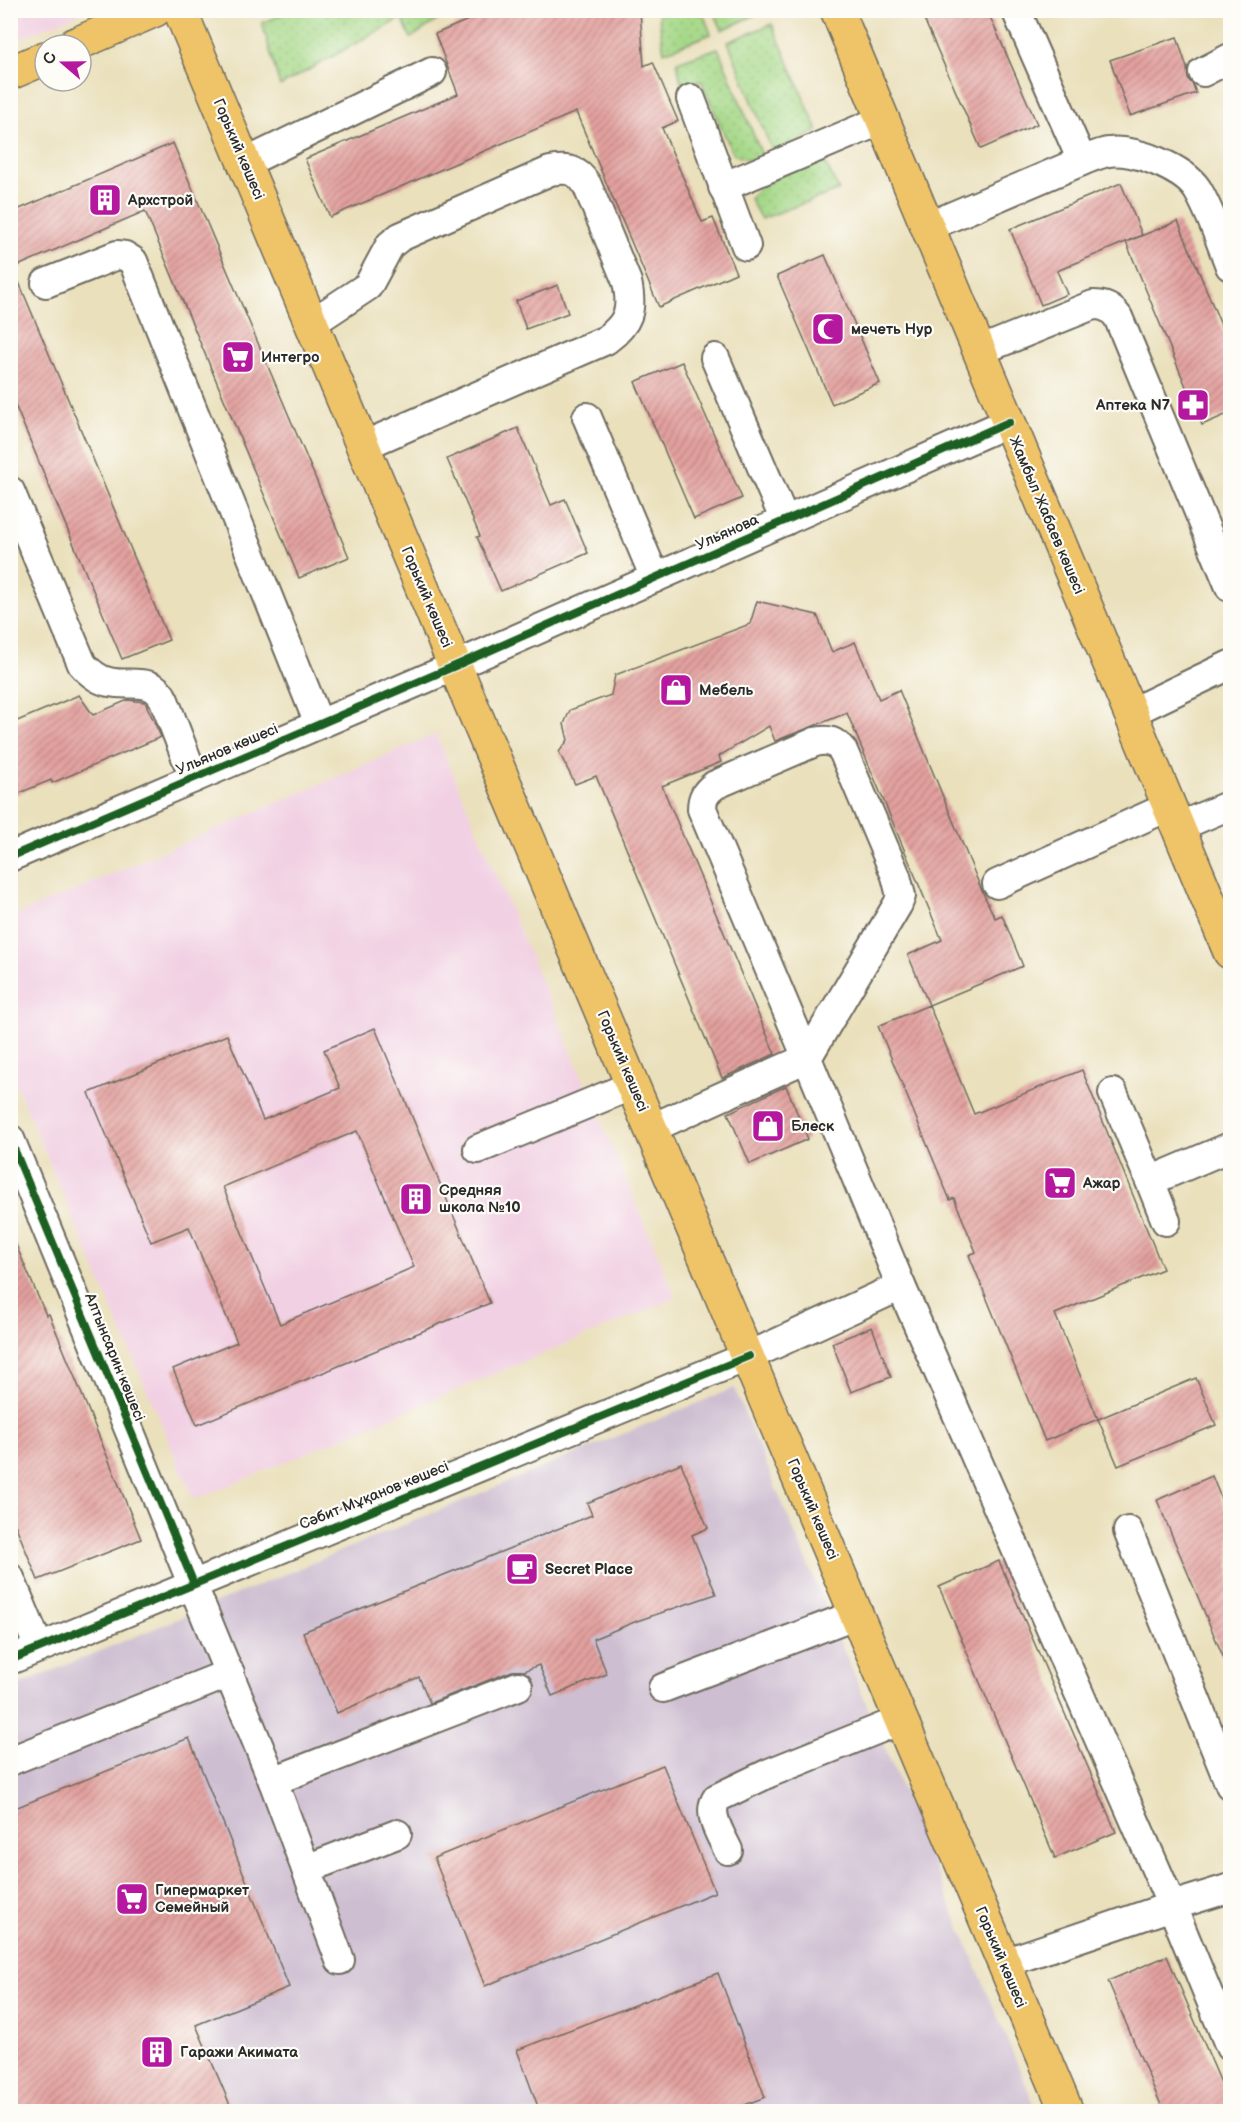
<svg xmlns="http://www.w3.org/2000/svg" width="1241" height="2122" viewBox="0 0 1241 2122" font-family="'Balsamiq Sans',sans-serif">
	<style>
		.built { fill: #f1d0e3 }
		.industrial { fill: #cebed1 }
		.grass { fill: url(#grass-dots); stroke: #68825a; stroke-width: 1.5 }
		.building { fill: url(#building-hatch); fill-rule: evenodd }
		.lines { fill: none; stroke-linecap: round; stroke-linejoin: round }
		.minor-casing { stroke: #6e6a5e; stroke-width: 32 }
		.major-casing { stroke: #6e6a5e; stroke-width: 36 }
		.minor { stroke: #fff; stroke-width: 28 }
		.major { stroke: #efc469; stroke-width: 33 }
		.cycleway-casing { stroke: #fdfcf7; stroke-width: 11 }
		.cycleway { stroke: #1b5e20; stroke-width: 8 }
		.labels { text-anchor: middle; stroke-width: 4.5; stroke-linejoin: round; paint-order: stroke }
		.street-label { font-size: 15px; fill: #2b2b2b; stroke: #fdfcf7 }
		.poi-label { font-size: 15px; font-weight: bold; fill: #2b2b2b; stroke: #fdfcf7; text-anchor: start }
	</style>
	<defs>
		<pattern id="grass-dots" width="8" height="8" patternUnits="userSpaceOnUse" patternTransform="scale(1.5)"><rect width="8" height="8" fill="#a6d888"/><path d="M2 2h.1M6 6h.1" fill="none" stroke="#8fba76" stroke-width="1.8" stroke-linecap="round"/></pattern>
		<pattern id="building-hatch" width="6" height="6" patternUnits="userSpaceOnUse" patternTransform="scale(1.5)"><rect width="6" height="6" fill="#e3a19f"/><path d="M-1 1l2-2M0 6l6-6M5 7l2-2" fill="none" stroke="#b88382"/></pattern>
	</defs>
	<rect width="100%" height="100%" fill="#fdfcf7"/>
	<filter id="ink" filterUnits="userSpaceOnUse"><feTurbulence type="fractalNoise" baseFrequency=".0167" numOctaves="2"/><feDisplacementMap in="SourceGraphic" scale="12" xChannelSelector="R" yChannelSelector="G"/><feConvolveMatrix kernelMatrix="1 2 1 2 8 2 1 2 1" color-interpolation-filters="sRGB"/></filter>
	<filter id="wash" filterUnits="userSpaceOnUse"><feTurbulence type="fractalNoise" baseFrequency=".008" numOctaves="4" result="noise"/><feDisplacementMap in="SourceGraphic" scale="24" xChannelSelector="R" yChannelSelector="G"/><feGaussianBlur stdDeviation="1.35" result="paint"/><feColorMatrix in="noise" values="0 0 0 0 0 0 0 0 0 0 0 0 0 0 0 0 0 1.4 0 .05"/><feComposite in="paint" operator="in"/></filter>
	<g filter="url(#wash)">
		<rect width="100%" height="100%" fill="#eae0bc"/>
		<g class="built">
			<polygon points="11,10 85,10 85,11 11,42"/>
			<polygon points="436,734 676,1298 194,1500 11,1073 10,918"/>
		</g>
		<polygon class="industrial" points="734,1388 1037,2111 11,2112 11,1688"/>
		<g class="grass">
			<polygon points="291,10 451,10 451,11 411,38 401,18 280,86 262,23"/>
			<polygon points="767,10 722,30 714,11 714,10"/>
			<polygon points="658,11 702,11 711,34 664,52"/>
			<polygon points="772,24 818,131 773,153 728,42"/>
			<polygon points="718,48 763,158 751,161 733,154 701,81 681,83 677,62"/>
			<polygon points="822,157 839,190 761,219 750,199 762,184"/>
		</g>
		<g id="blocks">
			<g class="building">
				<polygon points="492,10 640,10 644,66 653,62 678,121 662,128 702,222 713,218 736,273 659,307 576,112 330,217 305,159 458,94 435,34"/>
				<polygon points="920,10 987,10 1037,124 981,149"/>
				<polygon points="1177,37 1187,68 1188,79 1193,85 1196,93 1130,116 1110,60"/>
				<polygon points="173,143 349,557 299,578 145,211 13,268 169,640 122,659 10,393 10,213"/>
				<polygon points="1121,183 1142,235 1057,271 1067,294 1041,305 1010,229"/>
				<polygon points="1178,221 1230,347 1230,413 1202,425 1126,242"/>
				<polygon points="825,255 880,383 832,404 777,276"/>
				<polygon points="558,285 568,313 526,329 516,301"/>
				<polygon points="682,362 742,498 694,519 635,382"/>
				<polygon points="518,428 551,505 565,499 588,553 501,591 477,537 480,536 447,459"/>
				<polygon points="757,601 817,615 832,652 855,642 879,699 899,690 982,891 995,918 1002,915 1023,966 929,1005 908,955 942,940 847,713 775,741 769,726 719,756 721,762 662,786 775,1054 722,1078 596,776 575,784 559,752 568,740 564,724 570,710 611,695 615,675 750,624"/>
				<polygon points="79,695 93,715 128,700 145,702 161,737 52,783 51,780 10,797 10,724"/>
				<polygon points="929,1005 974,1114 1082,1070 1163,1269 1055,1314 1098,1419 1045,1441 969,1255 976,1252 954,1198 950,1200 878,1026"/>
				<path d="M375,1028L490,1303L197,1425L173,1369L237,1342L189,1227L151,1242L89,1093L227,1035L263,1120L340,1088L324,1050ZM357,1131L414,1267L280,1324L223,1187Z"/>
				<polygon points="786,1086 808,1139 750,1164 728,1113"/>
				<polygon points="10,1231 46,1315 49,1314 141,1539 38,1580 10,1512"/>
				<polygon points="872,1327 891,1377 851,1392 832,1343"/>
				<polygon points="1196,1378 1216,1425 1118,1466 1098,1419"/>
				<polygon points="681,1463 708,1528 692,1535 716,1594 637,1621 593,1639 607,1674 552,1696 539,1665 524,1671 512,1671 430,1703 419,1677 337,1713 303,1632 592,1515 587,1503"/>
				<polygon points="1212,1476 1230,1520 1230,1673 1157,1500"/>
				<polygon points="999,1561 1116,1832 1055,1858 939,1587"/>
				<polygon points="189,1738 289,1987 196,2025 233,2112 10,2112 10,1810"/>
				<polygon points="663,1765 715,1892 485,1986 434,1858"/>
				<polygon points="1167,1956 1230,2104 1230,2112 1164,2112 1108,1981"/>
				<polygon points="718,1973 765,2097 727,2112 540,2112 517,2050"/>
			</g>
		</g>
	</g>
	<g filter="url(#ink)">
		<use href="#blocks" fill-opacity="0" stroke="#6e6a5e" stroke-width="1.5"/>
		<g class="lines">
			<defs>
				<g id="minor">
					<polyline points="1203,72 1230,58"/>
					<polyline points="691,99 746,246"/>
					<path d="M1082,161C1090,158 1100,153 1109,152C1133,148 1183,168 1197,189C1211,212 1220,241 1230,266"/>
					<polyline points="245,163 432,72"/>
					<polyline points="723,187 882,120"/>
					<polyline points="927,227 1082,161 1016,10"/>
					<polyline points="46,283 117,255 125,256 133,261 319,724"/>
					<path d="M312,323L368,286L390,245L400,237L550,171C568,168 577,169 587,185L627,282C633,310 629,323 606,340L363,446"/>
					<path d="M979,351L1093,305C1105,305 1111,308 1118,317L1230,587"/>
					<polyline points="715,358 785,521"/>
					<polyline points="587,417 655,578"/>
					<path d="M10,491L82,664C89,672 98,680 109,682C130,687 153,676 164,700L194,778"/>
					<polyline points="1130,713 1230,665"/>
					<polyline points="1178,827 1230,805"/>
					<polyline points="10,857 455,666 1009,422"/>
					<polyline points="997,884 1170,806"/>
					<polyline points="1113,1093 1150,1181"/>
					<polyline points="10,1139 273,1781 340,1960"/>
					<polyline points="478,1149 633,1085"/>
					<polyline points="1166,1221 1150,1181 1230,1147"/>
					<polyline points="901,1286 1172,1906 1230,2047"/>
					<polyline points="1128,1531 1230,1785"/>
					<polyline points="10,1578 39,1648"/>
					<path d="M10,1660L749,1356L901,1286L807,1058L702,809C702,797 706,792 715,785L815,742C828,739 835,741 843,751L896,876L901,896L898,904L807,1058L652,1128"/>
					<polyline points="663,1688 857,1614"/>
					<polyline points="10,1761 230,1673"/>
					<polyline points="273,1781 518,1686"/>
					<path d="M728,1850C721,1835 706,1813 717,1798L769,1773L901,1720"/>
					<polyline points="306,1869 397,1834"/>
					<polyline points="1004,1963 1172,1906 1230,1888"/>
				</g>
				<g id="major">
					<polyline points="180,10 455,666 1067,2112"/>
					<polyline points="837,10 1230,952"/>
					<polyline points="74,45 155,10"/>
					<polyline points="10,73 45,58"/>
				</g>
			</defs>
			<use href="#minor" class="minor-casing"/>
			<use href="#major" class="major-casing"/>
			<use href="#minor" class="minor"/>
			<use href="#major" class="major"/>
			<defs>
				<g id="cycleway">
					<polyline points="10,857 455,666 1009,422"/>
					<polyline points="10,1139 194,1584"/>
					<polyline points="10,1660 749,1356"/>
				</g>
			</defs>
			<use href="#cycleway" class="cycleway-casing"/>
			<use href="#cycleway" class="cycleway"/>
		</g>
	</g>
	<defs>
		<symbol id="building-square" viewBox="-11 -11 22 22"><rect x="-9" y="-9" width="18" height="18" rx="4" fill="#b5179e" stroke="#fdfcf7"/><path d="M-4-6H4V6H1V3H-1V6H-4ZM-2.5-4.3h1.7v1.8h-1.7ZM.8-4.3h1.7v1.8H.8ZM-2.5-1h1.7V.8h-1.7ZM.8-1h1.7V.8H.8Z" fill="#fff"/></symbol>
		<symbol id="mosque-square" viewBox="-11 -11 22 22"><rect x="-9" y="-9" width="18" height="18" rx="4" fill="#b5179e" stroke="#fdfcf7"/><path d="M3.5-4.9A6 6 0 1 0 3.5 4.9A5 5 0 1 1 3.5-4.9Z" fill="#fff"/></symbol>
		<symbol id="supermarket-square" viewBox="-11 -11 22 22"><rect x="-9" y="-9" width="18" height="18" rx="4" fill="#b5179e" stroke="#fdfcf7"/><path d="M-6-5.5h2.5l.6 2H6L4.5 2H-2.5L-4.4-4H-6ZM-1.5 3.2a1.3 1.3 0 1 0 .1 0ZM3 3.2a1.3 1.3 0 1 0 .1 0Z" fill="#fff"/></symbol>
		<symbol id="pharmacy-square" viewBox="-11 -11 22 22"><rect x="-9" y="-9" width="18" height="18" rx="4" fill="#b5179e" stroke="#fdfcf7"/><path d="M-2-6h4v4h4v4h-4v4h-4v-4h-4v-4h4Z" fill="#fff"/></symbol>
		<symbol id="shop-square" viewBox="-11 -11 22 22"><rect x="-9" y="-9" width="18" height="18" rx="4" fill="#b5179e" stroke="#fdfcf7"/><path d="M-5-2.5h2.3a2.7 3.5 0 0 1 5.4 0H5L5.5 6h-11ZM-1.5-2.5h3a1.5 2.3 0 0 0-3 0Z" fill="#fff"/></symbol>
		<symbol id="cafe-square" viewBox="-11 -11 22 22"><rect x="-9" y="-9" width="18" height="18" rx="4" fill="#b5179e" stroke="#fdfcf7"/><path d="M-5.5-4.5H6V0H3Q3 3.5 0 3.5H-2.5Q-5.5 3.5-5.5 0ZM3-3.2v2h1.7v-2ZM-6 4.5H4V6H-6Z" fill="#fff"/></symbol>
	</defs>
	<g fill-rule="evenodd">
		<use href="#building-square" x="86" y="181" width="38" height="38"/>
		<use href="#mosque-square" x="809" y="310" width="38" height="38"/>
		<use href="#supermarket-square" x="219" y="338" width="38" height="38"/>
		<use href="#pharmacy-square" x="1174" y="386" width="38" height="38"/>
		<use href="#shop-square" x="657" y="671" width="38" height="38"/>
		<use href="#shop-square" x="749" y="1107" width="38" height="38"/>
		<use href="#supermarket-square" x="1041" y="1164" width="38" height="38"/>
		<use href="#building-square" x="397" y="1180" width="38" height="38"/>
		<use href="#cafe-square" x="503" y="1550" width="38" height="38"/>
		<use href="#supermarket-square" x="113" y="1880" width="38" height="38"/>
		<use href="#building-square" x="138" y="2033" width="38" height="38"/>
	</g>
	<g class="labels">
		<g class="street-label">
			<text transform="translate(239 149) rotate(67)" y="5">Горький көшесі</text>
			<text transform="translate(1047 515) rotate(67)" y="5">Жамбыл Жабаев көшесі</text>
			<text transform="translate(727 532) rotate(-24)" y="5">Ульянова</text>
			<text transform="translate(427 597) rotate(67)" y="5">Горький көшесі</text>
			<text transform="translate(227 749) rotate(-23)" y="5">Ульянов көшесі</text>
			<text transform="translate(623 1061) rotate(67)" y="5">Горький көшесі</text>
			<text transform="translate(115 1357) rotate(68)" y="5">Алтынсарин көшесі</text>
			<text transform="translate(374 1495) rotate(-22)" y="5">Сәбит Мұқанов көшесі</text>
			<text transform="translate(813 1509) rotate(67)" y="5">Горький көшесі</text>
			<text transform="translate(1001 1957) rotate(67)" y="5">Горький көшесі</text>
		</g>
		<g class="poi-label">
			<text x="128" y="205">Архстрой</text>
			<text x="851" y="334">мечеть Нур</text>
			<text x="261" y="362">Интегро</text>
			<text x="1170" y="410" text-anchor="end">Аптека N7</text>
			<text x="699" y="695">Мебель</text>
			<text x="791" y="1131">Блеск</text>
			<text x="1083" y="1188">Ажар</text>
			<text x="439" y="1195">Средняя<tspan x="439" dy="17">школа №10</tspan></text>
			<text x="545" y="1574">Secret Place</text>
			<text x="155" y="1895">Гипермаркет<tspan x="155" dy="17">Семейный</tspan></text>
			<text x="180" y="2057">Гаражи Акимата</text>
		</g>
	</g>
	<rect width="1241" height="2122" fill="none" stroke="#fdfcf7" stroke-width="36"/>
	<g transform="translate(63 63) rotate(290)"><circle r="28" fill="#fdfcf7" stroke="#a9a8a5" stroke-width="1.5"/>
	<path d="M0-4.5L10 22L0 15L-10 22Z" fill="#b5179e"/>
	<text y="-9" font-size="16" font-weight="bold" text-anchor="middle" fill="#2b2b2b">С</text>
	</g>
</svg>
